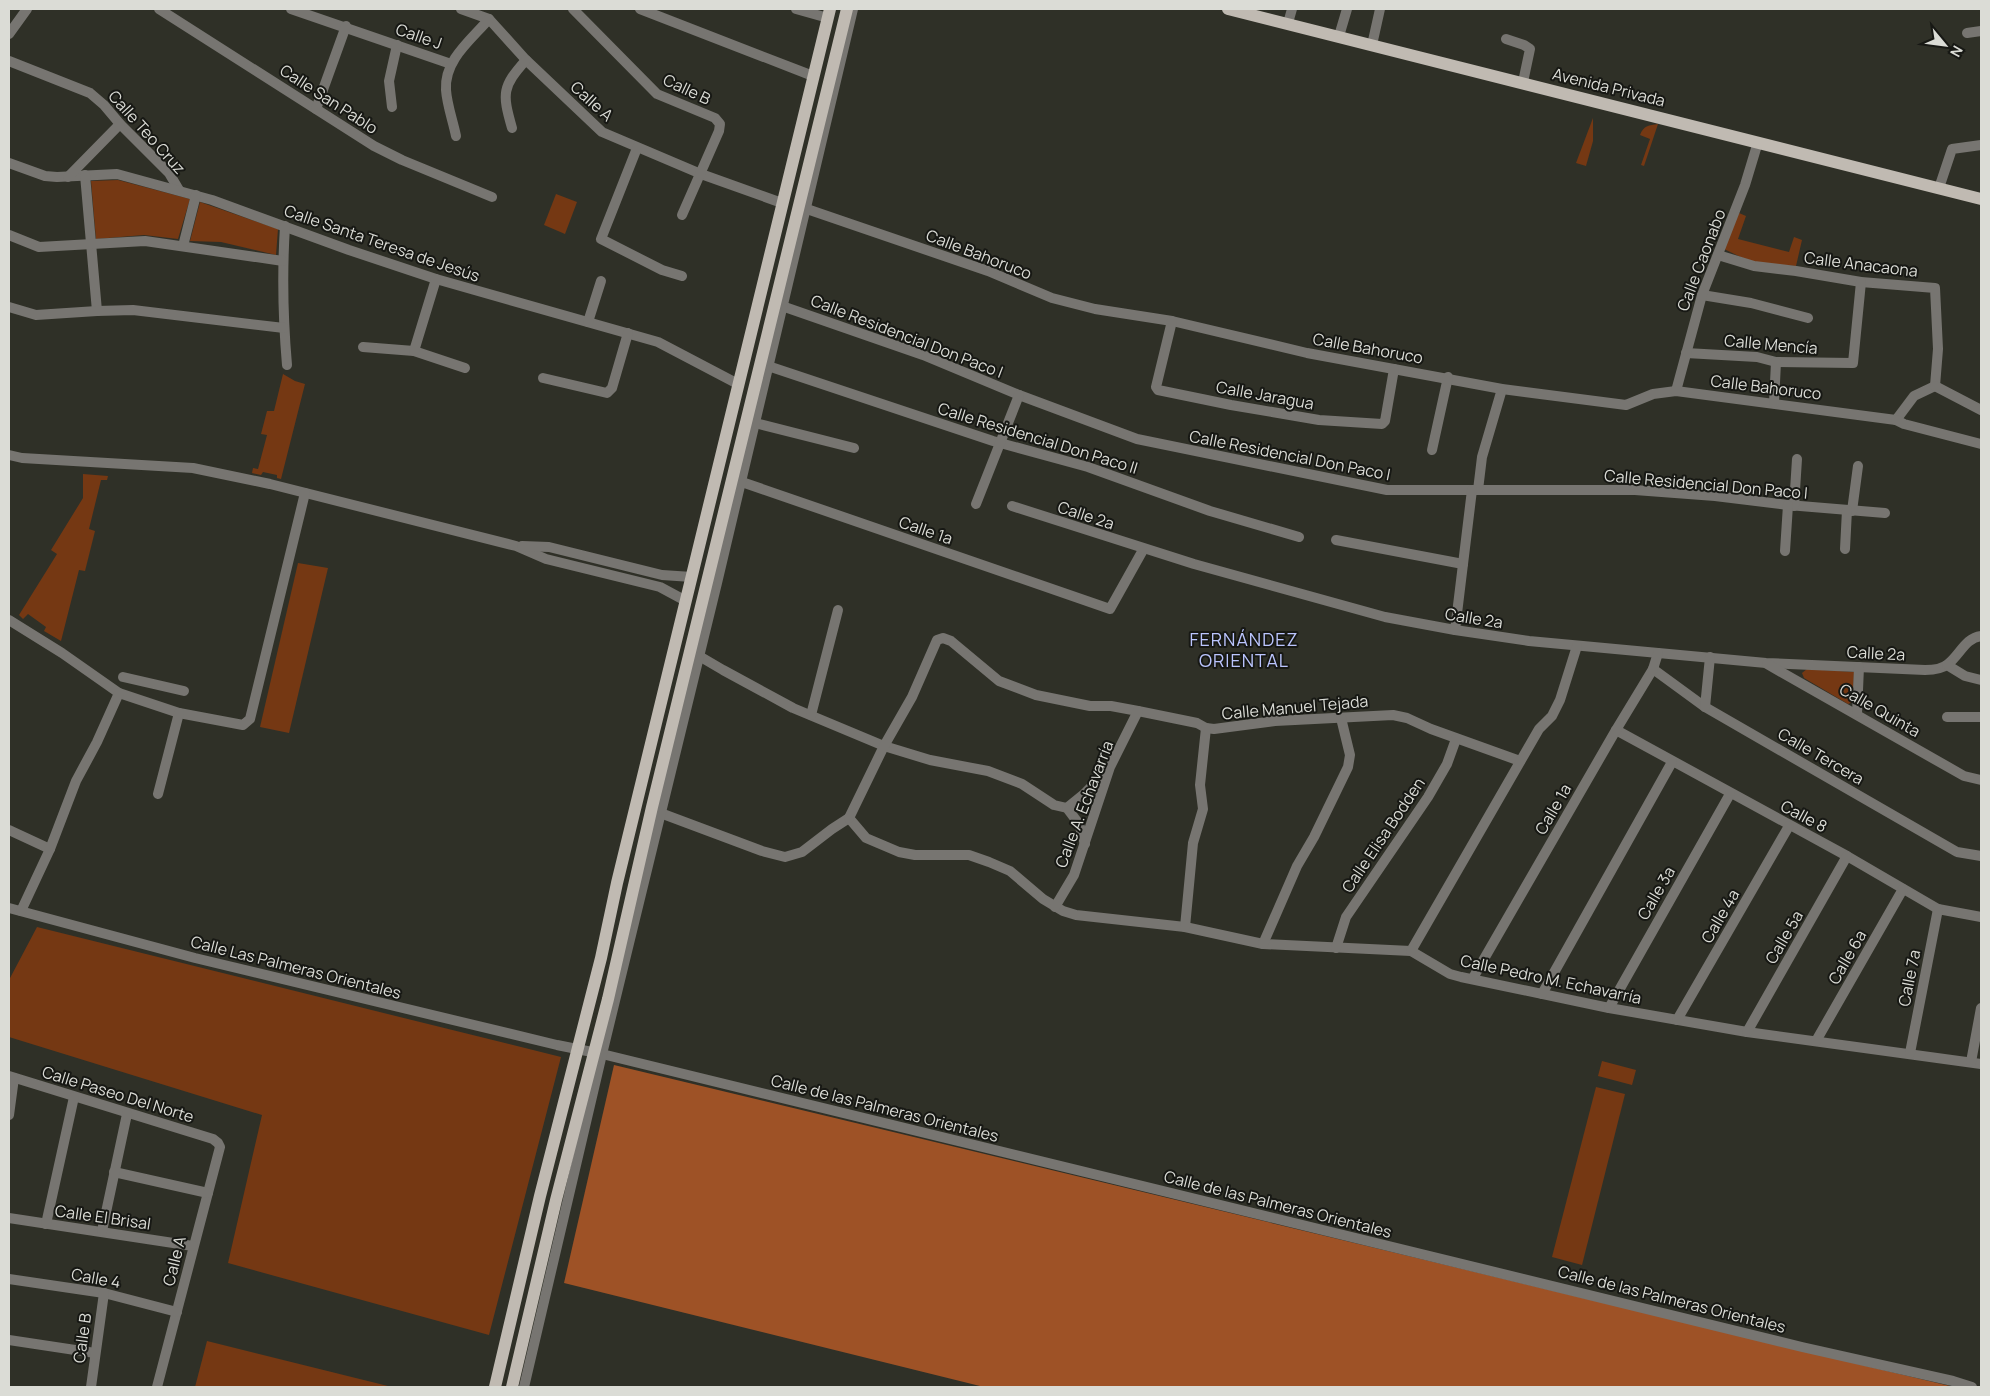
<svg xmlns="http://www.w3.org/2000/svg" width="1990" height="1396" viewBox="0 0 1990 1396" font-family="Manrope,sans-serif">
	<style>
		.green { fill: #753813 }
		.forest { fill: #9e5226 }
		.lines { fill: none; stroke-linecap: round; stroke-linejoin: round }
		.minor { stroke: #777571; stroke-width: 10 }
		.major { stroke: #c0bab2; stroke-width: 12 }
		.labels { text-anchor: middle; stroke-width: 4; stroke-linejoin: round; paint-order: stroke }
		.street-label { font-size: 16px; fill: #dbdcd6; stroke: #171814 }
		.neighbourhood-label { font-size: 18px; letter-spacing: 1px; fill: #bbc5fe; stroke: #171814 }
	</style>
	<rect width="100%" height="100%" fill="#2f3027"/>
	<g class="green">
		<polygon points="1593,118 1593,141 1586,166 1576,163"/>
		<path d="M1658,124L1644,166L1641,165L1650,139L1640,135C1643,126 1649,125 1658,124Z"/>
		<polygon points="118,180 190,199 178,239 144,235 96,239 91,181"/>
		<polygon points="556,194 577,202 565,234 544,225"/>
		<polygon points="200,202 278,229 276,255 221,242 190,241"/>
		<polygon points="1739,213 1746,216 1738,239 1789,252 1794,237 1802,240 1796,266 1753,263 1724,249"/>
		<polygon points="283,374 295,381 305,384 281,479 277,478 277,475 263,472 261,475 252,473 253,468 258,469 267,435 261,434 267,411 274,411"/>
		<polygon points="83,474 108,476 107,480 101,480 89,529 95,531 85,571 79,570 61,641 44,631 46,627 28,614 23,619 19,615 57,554 51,550 83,498"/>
		<polygon points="298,563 328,568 289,733 260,727"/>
		<polygon points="1807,669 1854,672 1853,702 1848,704 1804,678 1802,673"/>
		<polygon points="37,927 561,1057 489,1335 228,1263 262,1115 9,1037 9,980"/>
		<polygon points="1602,1061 1636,1070 1632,1085 1598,1076"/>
		<polygon points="1596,1087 1625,1094 1582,1265 1552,1257"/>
		<polygon points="207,1341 392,1387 195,1387"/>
	</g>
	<polygon class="forest" points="614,1065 1954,1387 984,1387 564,1283"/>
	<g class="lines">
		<g class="minor">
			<polyline points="159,9 374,146 402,160 492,197"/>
			<polyline points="291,9 451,64"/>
			<polyline points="461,9 489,19 526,60 602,132 701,174 782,203"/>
			<polyline points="573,9 657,94 715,118 720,124 719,131 682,215"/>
			<polyline points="640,9 813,76"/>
			<polyline points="796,9 828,18"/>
			<polyline points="1288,23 1292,9"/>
			<polyline points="1967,33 1981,31"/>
			<polyline points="9,34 27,9"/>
			<polyline points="1339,36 1347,9"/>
			<polyline points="1506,39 1524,45 1530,49 1523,82"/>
			<polyline points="1372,45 1380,9"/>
			<polyline points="9,61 90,93 104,105 120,124 169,173 179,190"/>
			<polyline points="392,107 389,81 397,45"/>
			<polyline points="316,109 346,26"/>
			<path d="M512,128C502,93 502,87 526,60"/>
			<path d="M456,136C453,121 447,105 446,90C444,60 471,40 489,19"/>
			<polyline points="637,148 601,239 662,270 682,276"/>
			<polyline points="9,163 45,176 57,177 117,174 212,200 349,250 436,279 658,342 738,384"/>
			<polyline points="85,175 97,311"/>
			<polyline points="68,177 120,124"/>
			<polyline points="1939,188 1952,149 1981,145"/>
			<polyline points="801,207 988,271 1052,298 1095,309 1172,321 1307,353 1502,389 1626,405 1653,394 1676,391 1896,420 1914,396 1935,386"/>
			<path d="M285,226C282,273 283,319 287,365"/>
			<polyline points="9,235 39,247 145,241 283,261"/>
			<polyline points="183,246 196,195"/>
			<polyline points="1718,255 1754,266 1796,271 1861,282 1935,288 1938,349 1935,386"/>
			<polyline points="1702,295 1751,303 1808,318"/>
			<polyline points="779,305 923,355 1019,395 1137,439 1387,490 1635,490 1715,496 1788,505 1885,513"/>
			<polyline points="9,307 36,315 97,311 133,310 284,328"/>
			<polyline points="1172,321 1156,387 1158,390 1231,405 1319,420 1382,424 1385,421 1394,369"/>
			<polyline points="588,322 601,281"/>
			<polyline points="363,347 414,351 465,368"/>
			<polyline points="414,351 436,279"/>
			<polyline points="1686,353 1757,357 1776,362 1853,363 1861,282"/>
			<polyline points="768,366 993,441 1088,467 1210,511 1299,537"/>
			<polyline points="543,378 607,393 612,388 628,333"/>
			<polyline points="1935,386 1981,410"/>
			<polyline points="1676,391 1702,295 1745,185 1758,142"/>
			<polyline points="1774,403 1776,362"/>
			<polyline points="1896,420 1904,424 1981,444"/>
			<polyline points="755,423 854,448"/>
			<polyline points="1432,450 1448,377"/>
			<polyline points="9,455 22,458 193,468 270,484 516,546 546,559 660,587 686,601"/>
			<polyline points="736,480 1110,609 1143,550"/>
			<polyline points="1478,490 1482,457 1502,389"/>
			<polyline points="976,504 1019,395"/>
			<path d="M1012,506L1194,564L1385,617L1455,630L1529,641L1766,663L1925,670C1932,670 1942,669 1948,664C1960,655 1965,638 1981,636"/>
			<polyline points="1794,506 1797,459"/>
			<polyline points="1852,511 1858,466"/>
			<polyline points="1336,540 1463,564"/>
			<polyline points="522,546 549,547 662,575 692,577"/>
			<polyline points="1845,549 1847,510"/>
			<polyline points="1785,551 1788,505"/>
			<polyline points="9,620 62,653 119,693 179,713 243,725 250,719 305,493"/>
			<polyline points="1455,630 1472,490"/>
			<polyline points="694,653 723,670 793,708 884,746 930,760 988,771 1022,784 1054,805 1067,808 1079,824 1085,844"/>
			<polyline points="1767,664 1964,776 1981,780"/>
			<polyline points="1947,665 1965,676 1981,680"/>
			<polyline points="1653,669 1705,707 1957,852 1981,856"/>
			<polyline points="123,677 184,691"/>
			<polyline points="1705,707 1710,657"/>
			<polyline points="1857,713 1859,667"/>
			<polyline points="811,715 838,610"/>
			<polyline points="1947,717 1981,717"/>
			<polyline points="1616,730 1847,856 1938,909 1981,917"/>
			<polyline points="158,794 179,713"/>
			<polyline points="1067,808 1083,795 1108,770"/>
			<polyline points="655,811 762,851 785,857 802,852 832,829 849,818"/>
			<polyline points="849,818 866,838 899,852 915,855 969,855 989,862 1010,871 1043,899 1063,911 1076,915 1185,927 1263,944 1411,951 1450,974 1461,977 1609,1008 1747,1032 1981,1064"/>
			<polyline points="849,818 884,746 912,697 937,640 943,638 951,641 999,681 1036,695 1090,706 1111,706 1138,711 1197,723 1206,728 1214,729 1275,721 1393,715 1407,718 1431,729 1520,761"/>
			<polyline points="9,830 50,849"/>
			<polyline points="1055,907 1074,875 1110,767 1138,711"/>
			<polyline points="9,908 195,958 557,1045 602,1054 1802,1347 1953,1381 1972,1387"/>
			<polyline points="21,911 50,849 76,781 97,742 119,693"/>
			<polyline points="1185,927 1193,843 1203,809 1200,785 1206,728"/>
			<polyline points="1263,944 1297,866 1314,837 1348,767 1350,755 1341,718"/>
			<polyline points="1336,948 1346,917 1428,797 1447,764 1456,739"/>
			<polyline points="1411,951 1539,729 1552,716 1560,700 1577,646"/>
			<polyline points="1473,978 1616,730 1653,669 1658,653"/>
			<polyline points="1542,994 1672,762"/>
			<polyline points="1609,1008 1730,794"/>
			<polyline points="1677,1020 1789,826"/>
			<polyline points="1747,1032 1847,856"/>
			<polyline points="1816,1041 1903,889"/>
			<polyline points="1910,1053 1938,909"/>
			<polyline points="1971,1062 1981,1008"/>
			<polyline points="9,1076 213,1139 218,1143 220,1147 157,1387"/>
			<polyline points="9,1115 14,1078"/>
			<polyline points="114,1172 208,1193"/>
			<polyline points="9,1218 193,1246"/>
			<polyline points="46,1224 74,1097"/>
			<polyline points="102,1231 127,1114"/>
			<polyline points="9,1279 104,1293 177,1312"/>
			<polyline points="9,1340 95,1353"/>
			<polyline points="91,1387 104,1293"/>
			<polyline points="524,1387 602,1054 717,583 853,9"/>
		</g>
		<g class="major">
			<polyline points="1228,9 1981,199"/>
			<polyline points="495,1387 540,1196 601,958 617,883 830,9"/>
			<polyline points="512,1387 556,1200 608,999 652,807 847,9"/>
		</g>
	</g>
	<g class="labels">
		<g class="street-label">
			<text transform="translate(419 36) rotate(19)" y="6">Calle J</text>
			<text transform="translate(1609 87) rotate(14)" y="6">Avenida Privada</text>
			<text transform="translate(687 89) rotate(25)" y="6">Calle B</text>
			<text transform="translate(329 99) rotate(33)" y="6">Calle San Pablo</text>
			<text transform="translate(592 101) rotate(42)" y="6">Calle A</text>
			<text transform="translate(147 132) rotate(48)" y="6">Calle Teo Cruz</text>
			<text transform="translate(382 243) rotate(19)" y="6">Calle Santa Teresa de Jesús</text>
			<text transform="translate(979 254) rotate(21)" y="6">Calle Bahoruco</text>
			<text transform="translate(1701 260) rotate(-69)" y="6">Calle Caonabo</text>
			<text transform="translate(1861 264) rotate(7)" y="6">Calle Anacaona</text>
			<text transform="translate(907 336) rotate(21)" y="6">Calle Residencial Don Paco I</text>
			<text transform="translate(1771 344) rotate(5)" y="6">Calle Mencía</text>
			<text transform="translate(1368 348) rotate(10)" y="6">Calle Bahoruco</text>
			<text transform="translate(1766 387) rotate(7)" y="6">Calle Bahoruco</text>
			<text transform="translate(1265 395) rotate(10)" y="6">Calle Jaragua</text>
			<text transform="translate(1038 438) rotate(17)" y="6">Calle Residencial Don Paco II</text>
			<text transform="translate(1290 455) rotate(11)" y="6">Calle Residencial Don Paco I</text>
			<text transform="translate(1706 484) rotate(5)" y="6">Calle Residencial Don Paco I</text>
			<text transform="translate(1086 515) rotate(18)" y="6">Calle 2a</text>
			<text transform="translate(926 530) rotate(19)" y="6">Calle 1a</text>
			<text transform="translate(1474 618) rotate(9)" y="6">Calle 2a</text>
			<text transform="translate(1876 653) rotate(3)" y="6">Calle 2a</text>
			<text transform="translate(1295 707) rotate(-5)" y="6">Calle Manuel Tejada</text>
			<text transform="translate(1880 710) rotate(30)" y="6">Calle Quinta</text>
			<text transform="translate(1821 756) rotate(30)" y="6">Calle Tercera</text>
			<text transform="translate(1084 804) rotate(-69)" y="6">Calle A. Echavarría</text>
			<text transform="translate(1553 809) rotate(-60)" y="6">Calle 1a</text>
			<text transform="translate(1804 816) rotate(28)" y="6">Calle 8</text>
			<text transform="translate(1383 835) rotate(-56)" y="6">Calle Elisa Bodden</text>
			<text transform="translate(1656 893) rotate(-60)" y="6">Calle 3a</text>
			<text transform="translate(1720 916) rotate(-60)" y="6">Calle 4a</text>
			<text transform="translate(1784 937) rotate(-60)" y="6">Calle 5a</text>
			<text transform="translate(1847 957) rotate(-60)" y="6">Calle 6a</text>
			<text transform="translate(296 967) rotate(14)" y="6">Calle Las Palmeras Orientales</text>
			<text transform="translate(1909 978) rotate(-79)" y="6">Calle 7a</text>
			<text transform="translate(1551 979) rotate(12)" y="6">Calle Pedro M. Echavarría</text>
			<text transform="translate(118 1094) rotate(17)" y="6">Calle Paseo Del Norte</text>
			<text transform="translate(885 1108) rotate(14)" y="6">Calle de las Palmeras Orientales</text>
			<text transform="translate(1278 1204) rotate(14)" y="6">Calle de las Palmeras Orientales</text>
			<text transform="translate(103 1217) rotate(8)" y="6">Calle El Brisal</text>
			<text transform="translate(174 1261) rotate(-76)" y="6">Calle A</text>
			<text transform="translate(96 1278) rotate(10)" y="6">Calle 4</text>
			<text transform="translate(1672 1299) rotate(14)" y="6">Calle de las Palmeras Orientales</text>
			<text transform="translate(82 1338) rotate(-82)" y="6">Calle B</text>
		</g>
		<g class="neighbourhood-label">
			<text x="1244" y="646">FERNÁNDEZ<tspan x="1244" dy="21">ORIENTAL</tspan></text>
		</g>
	</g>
	<rect width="1990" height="1396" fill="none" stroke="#dbdcd6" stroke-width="20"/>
	<g transform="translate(1945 45) rotate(119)" stroke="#171814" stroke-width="4" paint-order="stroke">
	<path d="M0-4L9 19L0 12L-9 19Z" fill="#dbdcd6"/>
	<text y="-8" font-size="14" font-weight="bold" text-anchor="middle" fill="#dbdcd6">N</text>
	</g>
</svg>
